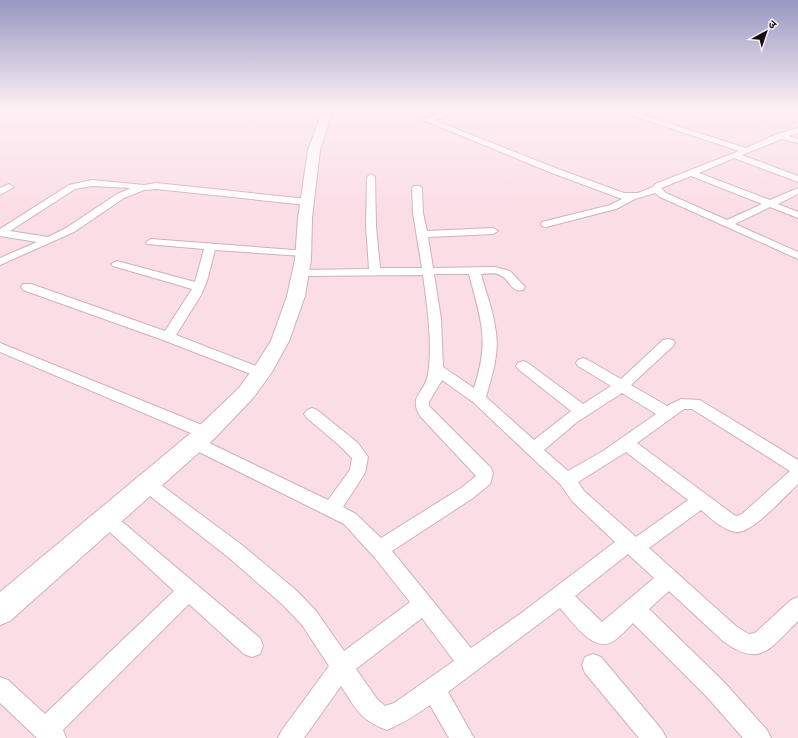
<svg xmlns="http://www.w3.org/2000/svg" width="798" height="738" viewBox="0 0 798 738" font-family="Bitter,'Noto Sans Devanagari',serif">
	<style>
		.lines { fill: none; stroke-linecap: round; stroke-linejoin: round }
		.street-casing { stroke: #cfb1bb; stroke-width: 2 }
		.secondary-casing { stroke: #cfb1bb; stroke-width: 2 }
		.street { fill: #fff; fill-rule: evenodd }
		.secondary { fill: #fff; fill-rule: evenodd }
	</style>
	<rect width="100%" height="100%" fill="#fbdde6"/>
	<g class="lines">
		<defs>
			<g id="street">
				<path d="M451,109H462L434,120L558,169L624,193H638L653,187L655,184L739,151L613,109H624L746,148L777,134L798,128V133L789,136L798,139V143L782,139L742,155L798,176V182L734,158L699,173L770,200L798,188V194L778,204L798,212V218L770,207L735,224L798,252V259L660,197L655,193L635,199L616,209L546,227L542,226L541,224L542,222L610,205L622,199L552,173L423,120ZM691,176L762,204L727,220L666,193L661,188Z"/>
				<path d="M371,174L375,177L376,226L380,268H422L413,213L412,188L414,186H420L422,188L423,213L427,231L493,228L498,231L493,234L428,237L433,268L495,267L510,271L525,287L523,290C511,293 510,279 500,275C494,272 487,274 481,274C486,293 494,313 496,333C499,355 492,376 486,397L534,440L571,411L518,369L516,366L518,363L523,361L528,363L583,404L611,386L578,366L576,363L578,360L583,358L588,360L621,379L663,340L668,339L673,340L675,343L673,346L631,385L667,406L681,399L700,400L798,460V484C786,495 751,535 735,532C721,529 711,518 701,510L649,548L737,627L749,634L755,633L791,600L798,597V621C770,648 761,669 723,641L669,591L649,609L724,682L767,730L771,738H743L708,698L633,623C627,629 620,637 612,642C593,653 571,620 560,608L448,692L474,738H449L430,705C416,715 403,723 387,730C359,720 356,708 341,686L304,738H278L282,730L329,666L302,625L283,605L228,557L141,489L138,484L141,479L147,477L153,479L242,545L297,591L316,611L344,651L410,602L375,558L344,524L189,447L187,443L189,439L195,437L201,439L328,500L350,470L352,458L340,446L307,418L304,414L307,410L312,408L317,410L358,443L368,457L365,473L343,507L356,514L381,538L461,488L476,476L420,416C408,395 425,394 428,374C433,343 427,305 423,275L300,276L296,275L294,273L296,271L300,270L369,269L366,226L367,177ZM434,274H469C481,321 490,339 474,388L443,367L441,319ZM442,380L473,402L561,485L572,501L615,542L520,614L471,648L392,551L473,498L490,484L493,473L491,468L429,406V402ZM622,393L656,414L603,451L568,471L544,450L577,422ZM684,409H692L790,471L742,514L737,516L734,515L637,443ZM626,452L688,500L636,537L584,491L578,482ZM628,554L654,578L602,622L575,596ZM422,618L454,661L394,703L385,706L377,699L356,669Z"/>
				<path d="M92,180L144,185L156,183L307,199L312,202L307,205L156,189L144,190L124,198L74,232L0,265V258L37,242L0,236V229L69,185ZM92,186L131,188L117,194L66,228L48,237L10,231L75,189Z"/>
				<polygon points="9,184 14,187 0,195 0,188"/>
				<polygon points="151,239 307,251 308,253 307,255 303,256 215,250 207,281 201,295 176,335 266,370 268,373 266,376 261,378 256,376 163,340 23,290 21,287 23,284 31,284 165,331 192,289 113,266 111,264 117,261 195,282 204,249 147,244 146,242"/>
				<polygon points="0,343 212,429 214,433 212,437 206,439 200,437 0,352"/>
				<polygon points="107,511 113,514 260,638 263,646 260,654 252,657 244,654 189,604 63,730 66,738 37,738 0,703 0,677 8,680 45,714 174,591 101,524 98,519 101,514"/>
				<polygon points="593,654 601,657 662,730 666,738 639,738 585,673 582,665 585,657"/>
			</g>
			<polygon id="secondary" points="323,109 333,109 320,150 312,218 311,260 305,296 289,341 272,372 253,398 214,439 10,621 0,625 0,592 198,427 239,388 257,363 271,341 287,296 295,260 298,218 308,150"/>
		</defs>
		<use href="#street" class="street-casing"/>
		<use href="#secondary" class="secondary-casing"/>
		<use href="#street" class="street"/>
		<use href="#secondary" class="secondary"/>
	</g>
	<linearGradient id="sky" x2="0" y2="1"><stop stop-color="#9698c3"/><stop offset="0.51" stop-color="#fdf0f4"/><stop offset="1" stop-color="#fdf0f4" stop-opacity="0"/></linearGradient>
	<rect width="798" height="213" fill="url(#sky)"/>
	<g transform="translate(766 32) rotate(40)" stroke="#fceff3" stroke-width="3" paint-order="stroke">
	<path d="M0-3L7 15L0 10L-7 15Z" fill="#180e12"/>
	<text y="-6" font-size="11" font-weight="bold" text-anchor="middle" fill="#180e12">उ</text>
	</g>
</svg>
